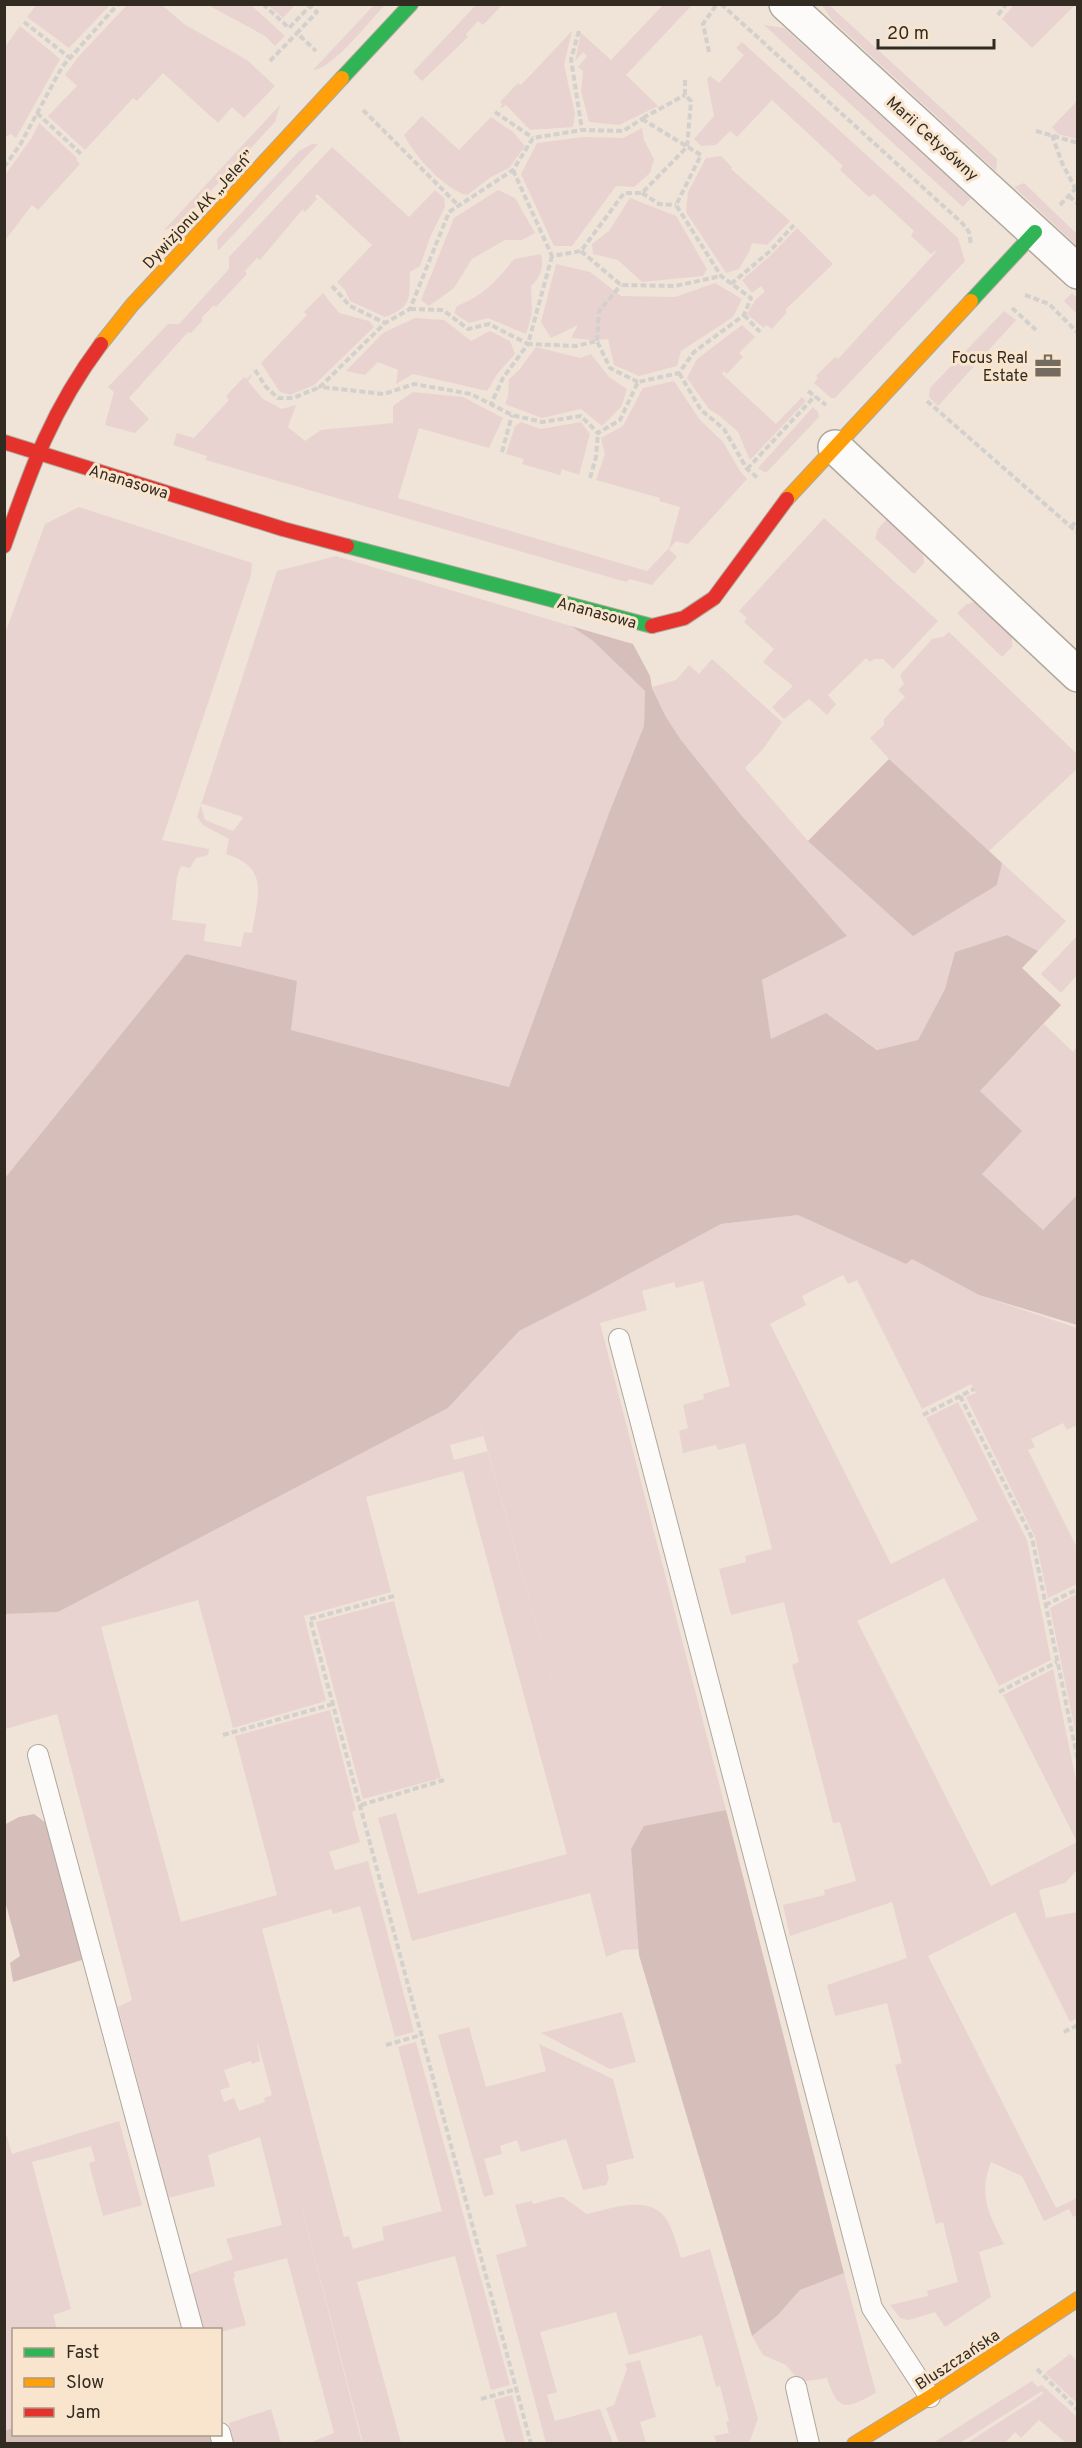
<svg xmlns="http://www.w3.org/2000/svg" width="1082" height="2448" viewBox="0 0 1082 2448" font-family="Overpass,sans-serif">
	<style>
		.green { fill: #e8d3d0; fill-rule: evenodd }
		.forest { fill: #d6bebb }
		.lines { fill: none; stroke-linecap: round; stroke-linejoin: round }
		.lane-casing { stroke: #b0a89d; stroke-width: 22 }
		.street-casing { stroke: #b0a89d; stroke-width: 36 }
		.fast-casing { stroke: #b0a89d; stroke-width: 16 }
		.slow-casing { stroke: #b0a89d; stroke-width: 16 }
		.jam-casing { stroke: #b0a89d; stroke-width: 16 }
		.path { stroke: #d4d0cd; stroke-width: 4; stroke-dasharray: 6 3; stroke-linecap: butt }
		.lane { stroke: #fdfbf9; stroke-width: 20 }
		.street { stroke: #fdfbf9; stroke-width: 33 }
		.fast { stroke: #30b455; stroke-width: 14 }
		.slow { stroke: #ff9f0a; stroke-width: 14 }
		.jam { stroke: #e5322d; stroke-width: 14 }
		.labels { text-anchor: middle; stroke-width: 6; stroke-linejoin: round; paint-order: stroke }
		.street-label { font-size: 16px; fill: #322b22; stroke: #f9e5cd }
		.poi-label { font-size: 16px; fill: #322b22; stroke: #f9e5cd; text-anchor: end }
	</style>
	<rect width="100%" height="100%" fill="#efe4d7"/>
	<g class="green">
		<polygon points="37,4 110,4 110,5 69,48 27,17"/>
		<path d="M375,4L385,5C370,20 333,69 313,70Z"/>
		<polygon points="127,5 162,5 184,24 247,60 275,86 244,118 232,107 218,123 163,73 137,101 133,98 85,150 48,116 77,86 65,75 79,56"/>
		<polygon points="208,5 251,5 285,36 275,46 265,36"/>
		<polygon points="268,5 295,5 283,18"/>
		<polygon points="476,5 502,5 483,25 478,21 466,34 468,37 422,81 413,72"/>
		<polygon points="663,5 692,5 626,75 658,106 619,125 589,122 581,91 583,71 578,67 587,56 583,52 575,61 581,33 611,60"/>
		<polygon points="822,5 829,5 997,159 996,171 832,20"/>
		<polygon points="1014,5 1014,4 1075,5 1032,48 1002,19"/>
		<polygon points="764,25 784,28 791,34 971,198 963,207"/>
		<polygon points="20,26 60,59 16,138 11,134 5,137 5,47"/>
		<polygon points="572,31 564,65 575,114 573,127 530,130 506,105 500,109 502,104 500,102 518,83 521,85"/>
		<polygon points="742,42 958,238 965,261 835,398 831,398 814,383 818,378 816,376 835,357 838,359 936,252 935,251 931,254 911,236 914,231 874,194 869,197 840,170 843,166 772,100 737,137 730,131 716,145 701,146 694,139 714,116 707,79 710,76 719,83 744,55 736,48"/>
		<polygon points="1077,101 1077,139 1058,134 1052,127"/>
		<polygon points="280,105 275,122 183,221 174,227 164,230"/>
		<path d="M422,116L459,150L491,117L513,132L525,146L509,168L491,177L467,195C446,191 414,155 404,135Z"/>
		<polygon points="39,123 77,158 76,160 80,164 38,210 32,205 7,238 4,235 5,175 31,139"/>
		<polygon points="642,128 644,140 654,159 650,173 634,187 616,186 572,246 554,246 521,174 537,143 583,137 623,138"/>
		<polygon points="312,144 318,144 218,251 217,239 299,151"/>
		<path d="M332,147L409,217L435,190L444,198L445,207L431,235L420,266L410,272C409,298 413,307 385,317L350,301L345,290L337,282L372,245L317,194L315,196L317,199L305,212L302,210L260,260L257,258L245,271L247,274L216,307L214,305L201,318L203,320L191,333L188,332L129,398L149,419L135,433L105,425L114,392L108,387L168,324H179L229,269V257Z"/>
		<polygon points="721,156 732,167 731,169 790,221 767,245 752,243 750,250 739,269 726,273 686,212 688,192 706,158"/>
		<polygon points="1024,183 1077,234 1077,246 1014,187"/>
		<polygon points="498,190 515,198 535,233 522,240 505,240 472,259 454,288 429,306 421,300 454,218"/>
		<polygon points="630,198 676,216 707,269 703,276 642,282 618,260 593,254 592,244 609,231"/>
		<polygon points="797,228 833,264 785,310 787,312 772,329 766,325 764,328 747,314 756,299 765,292 761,286 752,293 742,280 771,255"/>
		<path d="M541,254C544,267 541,277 531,286L532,314L526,334L488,318L469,323L454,313L457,306C483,296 497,281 514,259Z"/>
		<polygon points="556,264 590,272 621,296 675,297 715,283 742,299 733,317 681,351 677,366 639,376 614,365 608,339 592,340 571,338 578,325 551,338 541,322"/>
		<polygon points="323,293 339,313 369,321 374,327 314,385 290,395 280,392 261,363 307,315 304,312"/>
		<polygon points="1072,293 1077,298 1077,314 1064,301"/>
		<polygon points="1004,311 1016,320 938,406 929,397 930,388"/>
		<polygon points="415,318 444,320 471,341 490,331 510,341 515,354 498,373 487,391 413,374 396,384 398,370 378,362 365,375 346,371 383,333"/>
		<polygon points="742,325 755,337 739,353 743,357 727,374 724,371 722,374 776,424 802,397 806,401 750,460 738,432 720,416 709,409 687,378 697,359"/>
		<polygon points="536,347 580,358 591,354 609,377 627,389 621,407 602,426 581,409 542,418 505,404 508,396 509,379 519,370"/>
		<polygon points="251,375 252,376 248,381 263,399 282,409 296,405 288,427 305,441 321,430 393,423 393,406 413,392 463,397 503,418 489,448 419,428 398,498 647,571 669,548 680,507 659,501 660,498 596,480 605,454 601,438 623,426 643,388 674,381 700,420 723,442 740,471 747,479 688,544 676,541 669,549 677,557 652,585 630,579 626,582 206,460 207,456 173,445 177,433 194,438 229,400 226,396 244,377 246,379"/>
		<polygon points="813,407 818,412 819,417 767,472 764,472 758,468"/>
		<polygon points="521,422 541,429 581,422 590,434 579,475 562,469 560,475 522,464 524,459 506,454 515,426"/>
		<path d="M79,507L252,563L251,575L162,840L209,849L208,855L196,858L190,868L181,866L177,877L172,920L206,924L204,941L241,947L244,932L252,933C257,897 271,868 226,854L229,839L203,825L197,817L277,571L336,556L571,626L593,641L645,691L644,726L609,813L509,1087L290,1030L186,954L5,1178L4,636L45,524ZM200,803L243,817V818L233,831L205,820Z"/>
		<polygon points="824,518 938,621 893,669 883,659 874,659 870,662 866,658 828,695 836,704 827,715 809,699 784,719 772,707 793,686 763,662 774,649 744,622 747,618 739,611"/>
		<polygon points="887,519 923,554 924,563 914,574 875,538 878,529"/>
		<polygon points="974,602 1012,637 1012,647 1002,657 957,613 967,604"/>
		<polygon points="949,632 1077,754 1077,769 989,851 889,759 870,738 884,725 884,719 905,697 898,690 904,684 900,675 932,639 943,637"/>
		<polygon points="712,659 782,722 763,749 745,768 808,841 997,885 1002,863 1066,921 1038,951 1007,935 955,952 945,989 918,1040 878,1050 826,1013 771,1040 762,980 847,936 741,815 681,740 666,717 652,687 676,680 689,665 699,674"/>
		<polygon points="1077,936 1077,975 1061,993 1041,974"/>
		<polygon points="1044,1024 1073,1052 1077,1047 1077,1195 1043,1230 982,1174 980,1091"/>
		<path d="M798,1215L906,1264L912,1259L979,1295L1077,1328V1425L1067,1430L1063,1423L1031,1439L1035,1447L1028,1450L1077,1548V1584L1048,1598L1035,1537L966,1397L976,1393L971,1384L922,1409L857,1280L848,1284L843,1275L802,1296L806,1305L770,1324L891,1564L978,1520L926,1418L958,1402L1027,1540L1051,1660L999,1686L944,1578L857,1621L991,1886L1077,1842L1003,1695L1053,1669L1077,1785V1870L1065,1883L1039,1890L1046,1918L1077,1912V2018L1070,2022L1015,1912L928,1956L1056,2208L1077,2198V2215L1073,2217L1069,2209L1044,2221L1022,2176L991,2162C978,2197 989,2213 1004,2244L979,2252L991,2297L945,2327L935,2312L909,2320L900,2318L890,2305L928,2296L927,2291L958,2282L943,2222L936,2224L895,2065L902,2063L887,2003L835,2016L827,1985L907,1958L892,1902L790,1936L783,1905L825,1895L824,1890L856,1881L840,1822L833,1823L792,1665L799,1662L784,1602L731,1615L719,1569L746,1562L745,1556L772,1549L745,1443L718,1450L716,1445L683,1453L679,1431L688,1428L683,1405L704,1399L703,1394L730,1386L703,1281L676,1288L674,1282L642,1291L647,1310L600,1323L726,1810L644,1827L631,1849L639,1949L623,1950L606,1957L590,1893L412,1941L378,1818L396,1813L418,1894L567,1854L463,1471L366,1497L391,1592L304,1616L326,1701L233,1728L198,1600L101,1627L181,1922L277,1895L235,1736L330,1710L356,1810L352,1812L360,1842L329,1852L335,1870L368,1861L414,2032L395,2037L360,1906L333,1914L331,1909L262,1929L344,2237L349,2236L353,2249L384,2240L382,2227L442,2211L398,2047L416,2042L510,2385L491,2390L455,2256L357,2282L401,2443H363L288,2154L362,2443H309L334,2433L287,2258L234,2272L235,2277L233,2278L246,2325L221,2332L220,2330L203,2329L187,2275L233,2259L226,2239L282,2225L260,2137L208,2155L215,2186L168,2198L118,2007L132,2000L57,1714L5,1729V1614L58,1612L448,1408L519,1331L592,1294L721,1224ZM480,1424L576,1766L488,1451L454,1460L450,1445L483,1436ZM257,2040L272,2095L264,2098L265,2102L239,2111L234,2098L224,2102L220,2090L230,2087L224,2070L251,2061L252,2064L260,2061Z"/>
		<polygon points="1077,1594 1077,1740 1050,1608"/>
		<polygon points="394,1601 441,1778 363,1799 316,1622"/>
		<polygon points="622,2012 636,2062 610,2069 541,2033"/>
		<polygon points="469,2027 486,2087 546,2071 539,2044 613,2079 634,2158 606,2165 609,2178 606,2185 583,2190 566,2139 521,2152 517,2140 500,2146 502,2154 484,2159 494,2194 484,2197 438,2035"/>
		<polygon points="119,2121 142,2205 103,2216 89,2163 95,2161 91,2146 32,2162 71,2309 53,2315 57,2329 14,2330 14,2434 5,2443 4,2127 12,2154"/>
		<path d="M559,2197H563L587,2214C612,2208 653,2193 668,2222C674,2233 677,2246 681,2258L710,2249L758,2419L749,2443H717L714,2436L729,2433L726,2422L729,2421L720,2386L716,2387L702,2335L629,2355L616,2312L540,2332L557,2392L547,2395L555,2421L600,2409L613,2443H546L496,2255L527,2246L515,2205L532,2201L533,2204Z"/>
		<path d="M844,2273L876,2393C846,2409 838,2413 827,2378L800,2382L786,2365L763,2355L752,2336L778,2315L800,2290Z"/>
		<polygon points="1070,2354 1077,2361 1077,2403 1045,2373"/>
		<polygon points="640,2360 656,2417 640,2422 646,2443 619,2443 606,2408 614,2405 627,2369 625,2364"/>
		<polygon points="1032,2381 1038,2387 1042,2385 1077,2417 1077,2443 1066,2443 1039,2420 1021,2438 1015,2432 1005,2443 967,2443 1043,2394 1042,2391 960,2443 933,2443"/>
		<polygon points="512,2395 525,2443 506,2443 494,2400"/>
		<polygon points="271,2409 281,2443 234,2443 229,2423"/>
	</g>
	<g class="forest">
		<polygon points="571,626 633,644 650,676 652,688 666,717 681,740 741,815 847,936 762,980 771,1039 826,1013 877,1050 918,1040 945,989 955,952 1007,935 1038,951 1022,968 1061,1005 980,1091 1022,1131 982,1174 1043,1230 1077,1195 1077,1325 979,1295 912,1259 906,1264 798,1215 721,1224 592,1294 519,1331 448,1408 58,1612 5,1614 5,1178 186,954 297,981 291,1030 509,1087 609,813 644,726 645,691 593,641"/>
		<polygon points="889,759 1002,863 997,885 913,936 808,841"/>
		<polygon points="726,1810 844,2273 800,2290 778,2315 752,2336 639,1955 631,1849 644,1826"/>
		<polygon points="34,1814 50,1826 85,1959 13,1982 10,1963 20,1956 5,1901 4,1825 19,1817"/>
		<polygon points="13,2428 14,2434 211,2435 213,2443 5,2443 4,2431"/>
	</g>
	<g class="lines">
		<defs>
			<g id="lane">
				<polyline points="619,1339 872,2308 930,2397"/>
				<polyline points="38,1755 193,2330"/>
				<polyline points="796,2387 809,2444"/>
				<polyline points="220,2433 223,2444"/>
			</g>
			<g id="street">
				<polyline points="786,4 1078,272"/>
				<polyline points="835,447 1078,675"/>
			</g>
			<g id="fast">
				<polyline points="342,78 411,4"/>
				<polyline points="971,301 1035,232"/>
				<polyline points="347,546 652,626"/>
			</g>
			<g id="slow">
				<polyline points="101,344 132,305 342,78"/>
				<polyline points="787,499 971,301"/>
				<polyline points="854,2444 930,2397 1078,2299"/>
			</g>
			<g id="jam">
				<polyline points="4,442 283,529 347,546"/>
				<path d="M4,546C31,469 51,411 101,344"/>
				<polyline points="652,626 684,618 714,598 787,499"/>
			</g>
		</defs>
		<use href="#lane" class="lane-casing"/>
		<use href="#street" class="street-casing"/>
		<use href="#fast" class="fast-casing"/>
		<use href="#slow" class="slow-casing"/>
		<use href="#jam" class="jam-casing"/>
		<g class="path">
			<polyline points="263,4 289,28 310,6 317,12 297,33 316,51"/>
			<polyline points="721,4 962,223 969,232 971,245"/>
			<polyline points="998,15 1006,4"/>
			<polyline points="24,22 70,58"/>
			<polyline points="579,31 571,59 582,130"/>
			<polyline points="709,52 703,24 717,4"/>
			<polyline points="270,61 297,33"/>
			<polyline points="363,110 458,205"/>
			<polyline points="495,112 533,138"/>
			<polyline points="37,113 81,154"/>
			<polyline points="643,118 685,95"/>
			<polygon points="642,119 701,155 676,205 721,276 751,298 744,315 694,352 679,373 638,382 620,420 598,433 581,416 542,422 512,415 471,394 414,384 384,394 320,387 385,323 410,309 449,212 513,170 533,138 582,130 623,131"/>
			<polyline points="1036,131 1078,143"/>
			<polyline points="1052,135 1062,163 1075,188"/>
			<polyline points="4,167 20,145 62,67 118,4"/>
			<polyline points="513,170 552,256 581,251 624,193 642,193 687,147 691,101 685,95 685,77"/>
			<polyline points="642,193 659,204 676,205"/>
			<polyline points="1069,196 1078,204"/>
			<polyline points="1060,205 1078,186"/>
			<polyline points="4,240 5,240"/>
			<polyline points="581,251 621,285 675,286 721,276"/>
			<polyline points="552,256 528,344 576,346 597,341 610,368 638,382"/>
			<polyline points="731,284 769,252 794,225"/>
			<polyline points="332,286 350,306 385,323"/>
			<polyline points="1025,295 1049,304 1078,333"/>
			<polyline points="1012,308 1036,330"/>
			<polyline points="410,309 443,310 468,329 489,324 528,344 503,378 491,404"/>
			<polyline points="744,315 760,332"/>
			<polyline points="597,341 599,311 621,285"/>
			<polyline points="255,370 266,387 278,398 293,398 320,387"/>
			<polyline points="679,373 701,410 724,429 747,469 759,479"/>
			<polyline points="808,391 826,405"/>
			<polyline points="927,401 1078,533"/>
			<polyline points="502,452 512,415"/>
			<polyline points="747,469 815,396"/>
			<polyline points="590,478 596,457 598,433"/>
			<polyline points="1071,527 1078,519"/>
			<polyline points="960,1396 1032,1538 1078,1761"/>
			<polyline points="923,1415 974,1389"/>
			<polyline points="394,1596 310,1619 531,2444"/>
			<polyline points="1045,1605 1078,1589"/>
			<polyline points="999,1692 1057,1662"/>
			<polyline points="223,1735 333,1704"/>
			<polyline points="361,1805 444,1780"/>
			<polyline points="1064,2032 1078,2025"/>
			<polyline points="386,2045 421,2035"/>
			<polyline points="1037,2369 1078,2410"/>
			<polyline points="481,2399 517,2389"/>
		</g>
		<use href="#lane" class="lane"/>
		<use href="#street" class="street"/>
		<use href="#fast" class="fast"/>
		<use href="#slow" class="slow"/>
		<use href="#jam" class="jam"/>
	</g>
	<defs>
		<symbol id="office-bare" viewBox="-9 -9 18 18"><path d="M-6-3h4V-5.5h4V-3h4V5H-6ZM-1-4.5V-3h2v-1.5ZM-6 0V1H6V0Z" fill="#746c61" stroke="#f9e5cd" stroke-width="2.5" paint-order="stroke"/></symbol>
	</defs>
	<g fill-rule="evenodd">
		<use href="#office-bare" x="1029" y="347" width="38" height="38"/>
	</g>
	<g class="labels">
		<g class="street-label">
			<text transform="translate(933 138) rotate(42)" y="6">Marii Cetysówny</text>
			<text transform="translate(198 209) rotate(-47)" y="6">Dywizjonu AK „Jeleń”</text>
			<text transform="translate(129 481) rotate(17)" y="6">Ananasowa</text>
			<text transform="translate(597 612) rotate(15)" y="6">Ananasowa</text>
			<text transform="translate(957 2359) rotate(-33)" y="6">Bluszczańska</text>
		</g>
		<g class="poi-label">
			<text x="1028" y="363">Focus Real<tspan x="1028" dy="18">Estate</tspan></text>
		</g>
	</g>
	<rect width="1082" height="2448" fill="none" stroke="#322b22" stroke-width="12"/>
	<rect x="12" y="2328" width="210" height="108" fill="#f9e5cd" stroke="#a99b89" stroke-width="1.5"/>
	<rect x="24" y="2348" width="30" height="9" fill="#30b455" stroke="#a99b89" stroke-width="1.5"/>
	<text x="66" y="2358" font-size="18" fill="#322b22">Fast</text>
	<rect x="24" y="2378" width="30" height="9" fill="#ff9f0a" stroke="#a99b89" stroke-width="1.5"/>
	<text x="66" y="2388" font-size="18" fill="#322b22">Slow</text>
	<rect x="24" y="2408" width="30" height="9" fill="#e5322d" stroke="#a99b89" stroke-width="1.5"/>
	<text x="66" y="2418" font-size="18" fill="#322b22">Jam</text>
	<path d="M878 39v9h116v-9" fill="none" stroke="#322b22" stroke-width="3"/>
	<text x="887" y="39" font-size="18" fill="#322b22" stroke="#f9e5cd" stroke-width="4.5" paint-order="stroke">20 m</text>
</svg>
